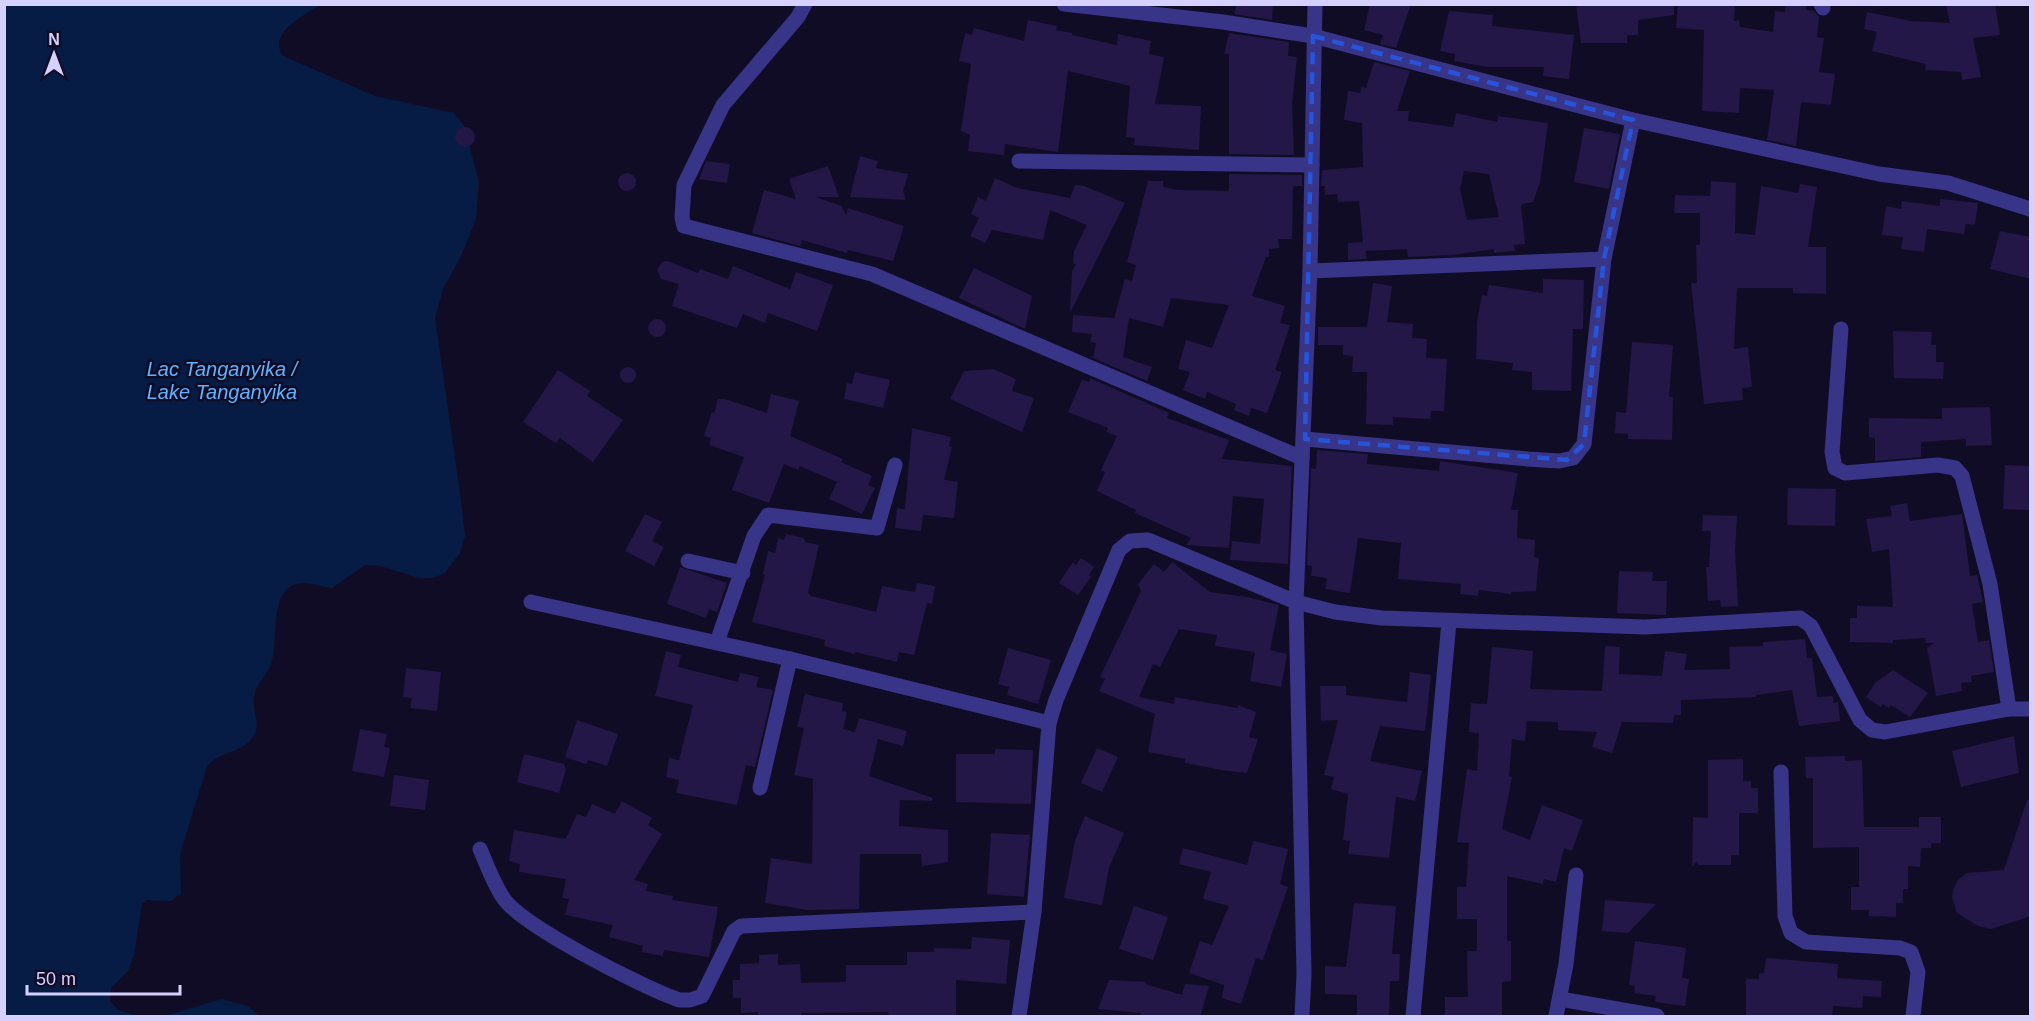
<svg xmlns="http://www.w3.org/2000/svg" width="2035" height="1021" viewBox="0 0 2035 1021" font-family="Helvetica,sans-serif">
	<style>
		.water { fill: #061c45 }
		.building { fill: #221747; fill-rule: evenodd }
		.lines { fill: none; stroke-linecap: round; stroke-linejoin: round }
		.street { stroke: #383487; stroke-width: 15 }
		.marked { fill: none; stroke: #2654da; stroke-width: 4.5; stroke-dasharray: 12 8; stroke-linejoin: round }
		.labels { text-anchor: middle; stroke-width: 5; stroke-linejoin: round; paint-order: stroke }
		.water-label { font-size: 20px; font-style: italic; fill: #5eb2ff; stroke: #110c25 }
	</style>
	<rect width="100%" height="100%" fill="#110c25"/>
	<g class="water">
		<path d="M5,4L320,5C303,16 267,33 283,56L375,96L454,113L464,125L479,182L476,219L461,256L443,289L435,318L461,501L465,536L460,553L445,573L433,578H419L380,566L365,565L332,588C323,587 314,584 305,583C266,582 280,641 271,664C266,676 256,684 254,697C252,708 260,723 255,733C245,754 221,750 207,766L180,854L181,893L171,901L147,900L142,904L134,955L128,971L111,988L110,1001L118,1010L136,1016H5Z"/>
		<polygon points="222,999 248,1006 259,1016 164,1016"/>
	</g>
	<g class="building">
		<polygon points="1237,4 1273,4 1272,20 1234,14"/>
		<polygon points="1370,4 1411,4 1396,48 1380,44 1383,35 1364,30"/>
		<polygon points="1576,4 1674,4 1674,15 1638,20 1638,35 1627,35 1627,43 1581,43"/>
		<polygon points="1678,4 1735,4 1734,21 1739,20 1740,27 1773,32 1775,11 1785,12 1786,4 1806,6 1806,10 1814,11 1819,17 1817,37 1824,38 1819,72 1835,74 1831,105 1801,102 1796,146 1767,140 1774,90 1740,88 1739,113 1702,111 1704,30 1676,28"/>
		<polygon points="1946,4 1995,4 2000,35 1973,38 1981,77 1962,80 1961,72 1925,70 1926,64 1872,51 1877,32 1864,29 1867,12 1911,21 1950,23"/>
		<polygon points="1449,11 1493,15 1492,26 1574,35 1569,79 1543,76 1544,67 1488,67 1454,61 1455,54 1440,51"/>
		<polygon points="1028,20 1057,26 1056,30 1072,33 1072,35 1117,45 1118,34 1151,41 1149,54 1164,57 1155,104 1201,106 1199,150 1134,145 1135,138 1126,137 1130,86 1068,71 1058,152 1005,144 1004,155 968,151 970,135 961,131 971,64 959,61 965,33 972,35 974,28 1024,41"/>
		<polygon points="1229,33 1289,42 1288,56 1297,57 1292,105 1294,155 1229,154 1229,54 1224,54"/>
		<path d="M1374,62L1410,71L1397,111H1409L1408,121L1453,127L1456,113L1497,122L1498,116L1548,123L1540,182L1533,202L1521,204L1525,244L1514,245L1515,251L1494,253V249L1453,255L1408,257L1407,249L1366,251V259L1348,260V243L1363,242L1359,201L1338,202L1337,194L1325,195V186H1321L1322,170L1363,167L1362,123L1344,120L1348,91L1360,93L1361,87L1366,88ZM1464,171L1489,174L1499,217L1467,220L1460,189Z"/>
		<circle cx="465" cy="137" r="10"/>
		<polygon points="1584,128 1620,134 1609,189 1574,182"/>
		<polygon points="860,156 878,161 876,168 908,174 903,191 906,200 850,197"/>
		<polygon points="706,161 730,164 727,183 699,179"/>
		<polygon points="828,166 839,197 815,197 842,206 846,216 848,208 904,226 893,261 848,250 847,253 802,240 800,246 752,233 764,190 796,199 789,179"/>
		<circle cx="627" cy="182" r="9"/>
		<polygon points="1229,174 1302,175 1302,186 1293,186 1292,239 1278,239 1279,248 1269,249 1269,257 1266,257 1252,296 1285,306 1280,323 1290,325 1275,370 1282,372 1267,413 1251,408 1249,416 1234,410 1236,404 1207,392 1205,399 1183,390 1190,372 1178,369 1186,340 1212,348 1229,305 1171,298 1163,327 1129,318 1123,357 1152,367 1147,381 1093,358 1096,343 1090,342 1092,334 1072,332 1073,315 1114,318 1125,279 1132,281 1136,265 1127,262 1148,181 1163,181 1163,187 1178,190 1229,191"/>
		<polygon points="995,178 1017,188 1070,198 1075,185 1084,186 1125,203 1070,313 1072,271 1076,265 1073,263 1074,251 1087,225 1050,210 1043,240 992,230 985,243 970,236 979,218 971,214 978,197 986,201"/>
		<polygon points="1711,181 1736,183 1735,233 1755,235 1761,186 1798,193 1800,184 1817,187 1808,247 1826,247 1826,294 1793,293 1793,288 1737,288 1734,349 1748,347 1752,387 1742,388 1743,400 1704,404 1691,283 1697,283 1696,245 1700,245 1700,213 1674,213 1675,195 1710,196"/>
		<polygon points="1940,199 1978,203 1975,225 1966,224 1964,234 1927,229 1924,252 1901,249 1903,237 1882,235 1886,206 1901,209 1902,201 1940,206"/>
		<polygon points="2000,231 2031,237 2031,279 1990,269"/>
		<polygon points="667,261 698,273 700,269 728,279 733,266 790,289 796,272 833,285 817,331 768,313 765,323 743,314 737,328 672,306 679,284 661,279 657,270 662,262"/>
		<polygon points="974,268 1032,296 1025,329 959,298"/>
		<polygon points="1543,279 1584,280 1583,329 1573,329 1571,391 1532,390 1532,372 1512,370 1513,363 1476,359 1477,322 1482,295 1487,296 1489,285 1543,293"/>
		<polygon points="1373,283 1392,286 1387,322 1413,324 1412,338 1427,339 1426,358 1447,359 1444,411 1431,411 1430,419 1393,417 1393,425 1366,424 1367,372 1352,372 1353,356 1343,355 1343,345 1318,345 1318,327 1367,327"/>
		<circle cx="657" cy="328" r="9"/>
		<polygon points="1893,331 1932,332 1931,345 1936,345 1936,362 1944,362 1943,379 1894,378"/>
		<polygon points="1632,342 1673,345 1669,397 1673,397 1672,440 1628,439 1628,434 1615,433 1616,412 1626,413"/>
		<circle cx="628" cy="375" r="8"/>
		<polygon points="993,369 1016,379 1012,391 1034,398 1022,432 950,399 964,371"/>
		<polygon points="558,370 590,391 587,396 623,420 593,462 560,438 556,443 523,422"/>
		<polygon points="855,372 890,380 883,408 844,399 847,383 852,384"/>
		<polygon points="1090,378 1169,413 1167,418 1229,440 1222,459 1292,466 1288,564 1230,560 1232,541 1260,544 1264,499 1233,496 1229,548 1186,545 1191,538 1135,513 1136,510 1097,491 1105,472 1101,470 1117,436 1106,432 1108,428 1068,412 1082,380 1089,382"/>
		<polygon points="771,394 799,401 790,436 843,459 841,462 872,476 868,485 875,488 862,514 829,499 837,482 800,466 798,470 784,464 769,503 732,490 744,457 709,445 711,438 704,436 712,412 714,413 718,399 725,399 767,413"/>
		<polygon points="1990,407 1992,445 1966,446 1966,439 1921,442 1921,457 1875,461 1875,438 1869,437 1869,418 1942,419 1942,408"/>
		<polygon points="912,428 951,437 949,446 952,447 944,480 958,482 954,518 923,515 921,531 895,528 897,508 905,509"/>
		<polygon points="1317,450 1368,454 1367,464 1439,471 1440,461 1518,473 1511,510 1518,510 1517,538 1535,540 1534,557 1539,558 1536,591 1511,592 1511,594 1479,590 1478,596 1460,594 1461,584 1398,579 1401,543 1358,538 1350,593 1325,589 1327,578 1311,576 1312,566 1307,565 1311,468 1316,469"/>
		<polygon points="2005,465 2031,466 2031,510 2003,509"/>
		<polygon points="1788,488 1836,489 1835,526 1787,525"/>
		<polygon points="1907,503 1910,521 1962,514 1970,576 1977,575 1983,602 1972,604 1978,642 1989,640 1994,672 1971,676 1972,682 1961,683 1962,691 1936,696 1927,648 1934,643 1926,643 1925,638 1893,640 1893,643 1850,642 1850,618 1857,618 1857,606 1893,607 1889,549 1872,552 1866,519 1892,516 1890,506"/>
		<polygon points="645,514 662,522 652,541 664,547 654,566 625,551"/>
		<polygon points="1703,515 1737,516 1735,550 1738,606 1721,607 1720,600 1708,601 1706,567 1709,567 1711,531 1702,531"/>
		<polygon points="786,534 804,538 805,542 819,545 808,593 811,596 876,612 882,586 915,592 917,583 935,586 932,604 927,603 914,655 899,652 897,662 855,652 855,654 824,646 825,640 752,622 765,575 763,574 768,551 775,553 778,538 784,540"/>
		<polygon points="1081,558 1094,567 1089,575 1091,577 1078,595 1059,583 1073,562 1076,565"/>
		<polygon points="1172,562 1210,592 1247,597 1279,605 1270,650 1287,654 1281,687 1250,681 1255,652 1215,646 1217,635 1179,629 1160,667 1153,664 1139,697 1174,704 1175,697 1238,708 1238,705 1256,712 1249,737 1258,739 1247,773 1221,770 1185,763 1185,759 1148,752 1155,714 1099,691 1105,679 1100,677 1141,591 1138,584 1154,564 1164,572"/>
		<polygon points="680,567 727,583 717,612 709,609 706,618 667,604"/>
		<polygon points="1619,571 1653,572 1652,581 1667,581 1666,615 1617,613"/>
		<polygon points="1805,639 1807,658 1812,658 1817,697 1833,696 1833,703 1838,702 1840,721 1799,726 1792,690 1756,695 1756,697 1681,700 1681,715 1674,715 1673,723 1622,722 1612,753 1592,747 1597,732 1558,730 1558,722 1527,721 1525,741 1512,739 1509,776 1512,777 1502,829 1530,840 1542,805 1583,820 1572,851 1564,848 1556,882 1544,879 1543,884 1507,876 1507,941 1511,941 1511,981 1502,982 1502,1017 1445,1017 1445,997 1468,997 1467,951 1477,951 1477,919 1457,919 1457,887 1466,887 1469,843 1457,842 1467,769 1477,771 1479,733 1469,732 1471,703 1487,704 1492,647 1533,651 1530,689 1602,691 1605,646 1620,647 1619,674 1662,676 1665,651 1687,654 1684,670 1730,669 1729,647 1763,646 1763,642"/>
		<polygon points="1008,648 1051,660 1038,704 1007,695 1009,687 998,684"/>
		<polygon points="666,651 681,655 678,667 738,682 740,673 759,677 756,687 773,690 755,767 746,765 737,805 676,793 679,780 666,777 669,758 679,760 693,705 655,696"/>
		<polygon points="406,668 441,672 437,711 410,708 412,698 403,697"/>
		<polygon points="1893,670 1928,693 1910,717 1891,705 1889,708 1883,704 1881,707 1866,697 1876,682"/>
		<polygon points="1410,672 1431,675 1425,731 1380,726 1370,761 1422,771 1415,801 1396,797 1389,858 1348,854 1350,841 1343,840 1348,794 1331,789 1334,777 1324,775 1338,720 1321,721 1320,686 1346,686 1346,695 1407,702"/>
		<polygon points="805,694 843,703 842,711 847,712 843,729 855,732 859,718 907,731 903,746 878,739 869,776 933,798 932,801 900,800 899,826 948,830 948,862 922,866 921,854 860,854 859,909 808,910 765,903 771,858 812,864 813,779 794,775 804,728 797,727"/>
		<polygon points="577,720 618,734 607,766 588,760 586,764 565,757"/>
		<polygon points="360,729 387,734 384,747 390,748 384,777 352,771"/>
		<polygon points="2014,736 2019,773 1961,787 1952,751"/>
		<polygon points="1097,748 1118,757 1102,792 1081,783"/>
		<polygon points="995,749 1033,750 1031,804 956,802 956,754 995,754"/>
		<polygon points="524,754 564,764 566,769 559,793 517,782"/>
		<polygon points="1845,756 1845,761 1862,760 1864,827 1919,827 1919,817 1941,817 1941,843 1931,843 1931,848 1921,848 1920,867 1908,866 1908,889 1903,889 1903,903 1896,903 1896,917 1869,916 1869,910 1851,910 1851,887 1859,887 1859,847 1813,848 1813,778 1806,778 1805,757"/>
		<polygon points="1743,759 1743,781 1751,781 1751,788 1758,788 1758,813 1739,813 1739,855 1731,855 1731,865 1698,865 1697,861 1692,867 1693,817 1708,818 1708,760"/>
		<polygon points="394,775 429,780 425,810 390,806"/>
		<polygon points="2027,800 2031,800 2031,916 1991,929 1978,926 1957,913 1952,897 1953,890 1958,880 1967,873 2004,870"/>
		<polygon points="622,801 652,818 648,825 662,834 634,880 648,884 646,891 673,896 672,900 718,907 709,957 664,950 663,956 642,952 643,946 609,937 613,925 565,915 569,899 562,898 566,879 519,872 520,864 509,861 514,830 566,839 577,814 586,817 592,804 615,814"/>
		<polygon points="1085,816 1124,833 1109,868 1102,905 1064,898 1075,841"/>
		<polygon points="991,833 1030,835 1024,897 987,894"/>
		<polygon points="1253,841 1288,849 1280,884 1288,887 1263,960 1256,958 1241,1004 1222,998 1224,985 1189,973 1200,941 1212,945 1229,906 1203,899 1211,872 1179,864 1183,848 1247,865"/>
		<polygon points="1605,900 1656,904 1628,933 1602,931"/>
		<polygon points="1354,903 1396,906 1392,954 1400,954 1399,981 1390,981 1389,1017 1357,1017 1357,995 1325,994 1325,966 1346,967"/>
		<polygon points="1134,906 1168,917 1153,960 1119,949"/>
		<polygon points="972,937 1010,940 1006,984 956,980 956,1017 889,1017 888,1012 801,1013 801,1017 758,1017 758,1012 741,1013 741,998 733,998 733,980 740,980 740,964 759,963 759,955 778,954 778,965 800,964 801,983 846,982 846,965 907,965 907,952 934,952 934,948 971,949"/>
		<polygon points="1635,941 1686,948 1682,978 1689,979 1685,1006 1655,1002 1656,996 1634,993 1635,986 1629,985"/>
		<polygon points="1766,958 1838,964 1837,978 1882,981 1881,997 1863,996 1862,1008 1833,1006 1832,1017 1746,1017 1746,979 1759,979 1759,974 1764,973"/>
		<polygon points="1109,980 1146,982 1145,984 1182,995 1185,984 1209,986 1200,1017 1140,1017 1141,1013 1098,1009"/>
	</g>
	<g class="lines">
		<g class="street">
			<polyline points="805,4 798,17 723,105 684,185 682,217 684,226 872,274 1302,458"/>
			<polyline points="1064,4 1223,22 1313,36 1633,120 1879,174 1948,183 2030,209"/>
			<polyline points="1821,4 1823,8"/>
			<polyline points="1019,161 1312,165"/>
			<polyline points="1310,271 1604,259 1633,120"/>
			<polyline points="1841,329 1832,452 1835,468 1845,473 1938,465 1955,468 1962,476 1990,584 2009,709"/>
			<polyline points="1305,439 1528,459 1559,461 1573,458 1584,444 1604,259"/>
			<polyline points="688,561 743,573"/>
			<polyline points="531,602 790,659 1049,723"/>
			<polyline points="717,642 754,536 768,515 877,528 895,465"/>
			<polyline points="1781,772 1785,916 1791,933 1806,942 1900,948 1911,952 1918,972 1913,1016"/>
			<polyline points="760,788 790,659"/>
			<path d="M480,849C487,865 494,885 504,899C524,927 644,988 679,1000H690L702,996L734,931L741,926L1034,912"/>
			<polyline points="1560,999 1657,1016"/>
			<polyline points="1019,1016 1034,912 1049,723 1056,700 1119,550 1130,541 1148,540 1296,602 1335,612 1382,618 1645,627 1800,618 1811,626 1860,720 1872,730 1885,732 2009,709 2030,709"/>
			<polyline points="1302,1016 1304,974 1296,602 1310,271 1315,4"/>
			<polyline points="1413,1016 1449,622"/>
			<polyline points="1556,1016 1566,964 1576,875"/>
		</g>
	</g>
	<path class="marked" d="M1313,36L1633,120L1604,259L1584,444L1567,460L1305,439Z"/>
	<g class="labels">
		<g class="water-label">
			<text x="222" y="376">Lac Tanganyika /<tspan x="222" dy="23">Lake Tanganyika</tspan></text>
		</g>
	</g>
	<rect width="2035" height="1021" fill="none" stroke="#d6d0ff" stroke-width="12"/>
	<g transform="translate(54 54)" stroke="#110c25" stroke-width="4.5" paint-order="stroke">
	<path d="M0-4.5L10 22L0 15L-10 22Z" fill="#d6d0ff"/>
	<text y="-9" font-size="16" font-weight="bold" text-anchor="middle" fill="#d6d0ff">N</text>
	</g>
	<path d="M27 985v9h153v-9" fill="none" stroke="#d6d0ff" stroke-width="3"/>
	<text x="36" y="985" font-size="18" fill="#d6d0ff" stroke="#110c25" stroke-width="4.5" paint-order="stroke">50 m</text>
</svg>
